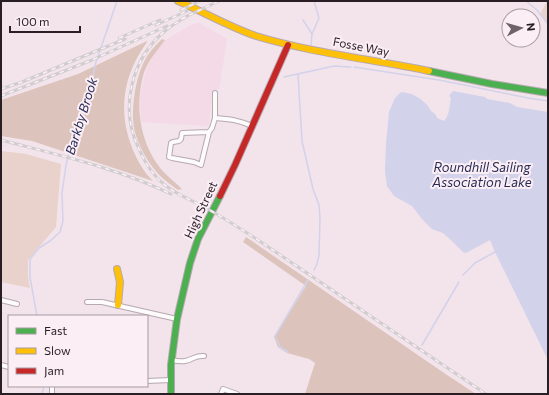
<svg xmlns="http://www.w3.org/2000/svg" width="549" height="395" viewBox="0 0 549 395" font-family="Commissioner,sans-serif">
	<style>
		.built { fill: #f4d9e7 }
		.green { fill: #ead2cc }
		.forest { fill: #dcc4bd }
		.water { fill: #d2d2ea }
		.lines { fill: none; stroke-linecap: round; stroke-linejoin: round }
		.stream { stroke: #d2d2ea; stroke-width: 1.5 }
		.street-casing { stroke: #b6a9b0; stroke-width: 6 }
		.fast-casing { stroke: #b6a9b0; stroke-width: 8 }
		.slow-casing { stroke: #b6a9b0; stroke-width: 8 }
		.jam-casing { stroke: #b6a9b0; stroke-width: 8 }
		.street { stroke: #fdfbfc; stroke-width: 4 }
		.fast { stroke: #4caf50; stroke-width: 6 }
		.slow { stroke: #ffc107; stroke-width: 6 }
		.jam { stroke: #c62828; stroke-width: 6 }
		.rail-casing { stroke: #d1cdcf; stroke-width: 3 }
		.rail { stroke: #fbeff5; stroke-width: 1.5; stroke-dasharray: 4.5; stroke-linecap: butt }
		.labels { text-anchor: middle; stroke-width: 4; stroke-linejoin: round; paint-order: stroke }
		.street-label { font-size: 12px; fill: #291e24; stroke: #fbeff5 }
		.water-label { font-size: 13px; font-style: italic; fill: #272b55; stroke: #fbeff5 }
	</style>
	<rect width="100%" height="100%" fill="#f3e3eb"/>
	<polygon class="built" points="199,23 227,39 219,89 212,91 209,126 141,122 140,96 146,70 155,52 165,40 193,24"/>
	<g class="green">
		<polygon points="547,1 548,1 548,24 540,14"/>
		<polygon points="1,151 26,154 61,164 56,227 28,260 28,277 30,288 1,282"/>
	</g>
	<g class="forest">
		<path d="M162,39L165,40C157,51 146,63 143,76C135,106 140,140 158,165C163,173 174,181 182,189L178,190C170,184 161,178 155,170C147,161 138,144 135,132C130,113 135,78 145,60C149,52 156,45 162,39Z"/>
		<path d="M147,41V42C143,48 139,54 136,60C117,96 122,136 143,169C146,174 150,178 153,181L32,141L1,136V100L78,74Z"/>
		<polygon points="246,237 447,375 476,394 305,394 315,363 309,359 287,353 278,347 274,337 306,286 243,242"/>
	</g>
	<path class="water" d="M453,91L485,97L487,99L504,102L510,103L517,107L548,112V360L495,252L490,240L466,253L463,252L454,243L443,233L432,229L422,219L412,206L394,196L387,186L385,171L386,143L389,112L395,98L401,92C411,93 418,96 425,103C428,105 429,108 431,111C435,114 436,114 437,118L444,121C450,115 449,106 451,98L449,96Z"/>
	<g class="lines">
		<g class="stream">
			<polyline points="526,1 537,10 548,24"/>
			<polyline points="303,20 312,34"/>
			<polyline points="311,45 312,34 319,18 314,1"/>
			<polyline points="354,67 439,80 528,98 548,101"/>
			<polyline points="298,74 302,141 313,189 319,205 320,217 319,255 317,264 314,270"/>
			<polyline points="284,77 334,66 351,67"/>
			<polyline points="463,275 475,263 495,252"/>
			<polyline points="37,316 30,277 30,259 39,248 50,241 60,232 63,221 62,193 66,165 78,117 91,92 95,65 117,1"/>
			<polyline points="422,345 459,282"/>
			<polyline points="288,352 280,347 275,336 308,280"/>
			<polyline points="42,394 44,386"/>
		</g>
		<defs>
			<g id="street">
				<polyline points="215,118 215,93"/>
				<path d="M209,132L201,165L194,162L172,158L169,157L171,143L173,142L179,141L181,139L182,133L209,132L212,128L215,118C230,119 238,120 252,126"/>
				<polyline points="1,300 17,304"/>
				<polyline points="87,302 102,302 177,319"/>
				<path d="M171,360C176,361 180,362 185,361C193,360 194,355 204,356"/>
				<polyline points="1,365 9,367"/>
				<polyline points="147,381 170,380"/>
				<polyline points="52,394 52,386"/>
				<polyline points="221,394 223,389 237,394"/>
			</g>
			<g id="fast">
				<polyline points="429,71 492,84 548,93"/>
				<polyline points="171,394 171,365 177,319 190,263 198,239 220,196"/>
			</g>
			<g id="slow">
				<path d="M178,1C204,12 229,27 256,36C312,53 371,59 429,71"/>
				<polyline points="117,269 120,282 118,305"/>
			</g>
			<polyline id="jam" points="220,196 235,165 288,45"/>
		</defs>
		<use href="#street" class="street-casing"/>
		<use href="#fast" class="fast-casing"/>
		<use href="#slow" class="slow-casing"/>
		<use href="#jam" class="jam-casing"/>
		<use href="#street" class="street"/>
		<use href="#fast" class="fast"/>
		<use href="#slow" class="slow"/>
		<use href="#jam" class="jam"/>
		<defs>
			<g id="rail">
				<polyline points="181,10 200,1"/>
				<path d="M186,17C179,21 172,25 165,31C131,59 119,109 139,149C145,163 154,177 166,186C178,195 193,201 206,208C224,218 241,229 258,240L486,394"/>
				<polyline points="181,19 219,1"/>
				<polyline points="156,25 187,11"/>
				<polyline points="119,38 160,20"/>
				<polyline points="1,89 22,82 125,39"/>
				<polyline points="1,96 92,60 167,26"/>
				<path d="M1,140C58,155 117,168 171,194"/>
			</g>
		</defs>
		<use href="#rail" class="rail-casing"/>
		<use href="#rail" class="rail"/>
	</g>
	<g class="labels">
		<g class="street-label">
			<text transform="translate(361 47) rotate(11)" y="4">Fosse Way</text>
			<text transform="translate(201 210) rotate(-65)" y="4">High Street</text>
		</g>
		<g class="water-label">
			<text transform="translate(81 116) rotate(-73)" y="5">Barkby Brook</text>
			<text x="482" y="172">Roundhill Sailing<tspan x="482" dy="15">Association Lake</tspan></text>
		</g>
	</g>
	<rect width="549" height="395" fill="none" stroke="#291e24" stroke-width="4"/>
	<rect x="8" y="315" width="140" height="72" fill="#fbeff5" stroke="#a79ba1"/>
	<rect x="16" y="328" width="20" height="6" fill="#4caf50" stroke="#a79ba1"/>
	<text x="44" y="335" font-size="12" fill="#291e24">Fast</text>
	<rect x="16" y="348" width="20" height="6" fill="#ffc107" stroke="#a79ba1"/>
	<text x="44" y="355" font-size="12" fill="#291e24">Slow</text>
	<rect x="16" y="368" width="20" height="6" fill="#c62828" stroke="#a79ba1"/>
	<text x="44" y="375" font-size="12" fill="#291e24">Jam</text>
	<g transform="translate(521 28) rotate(84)"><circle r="19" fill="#fbeff5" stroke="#a79ba1"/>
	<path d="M0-3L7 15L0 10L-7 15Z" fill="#70636a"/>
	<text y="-6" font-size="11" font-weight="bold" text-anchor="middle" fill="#291e24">N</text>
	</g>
	<path d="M10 26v6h70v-6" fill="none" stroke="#291e24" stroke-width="2"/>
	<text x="16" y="26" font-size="12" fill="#291e24" stroke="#fbeff5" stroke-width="3" paint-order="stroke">100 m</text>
</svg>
